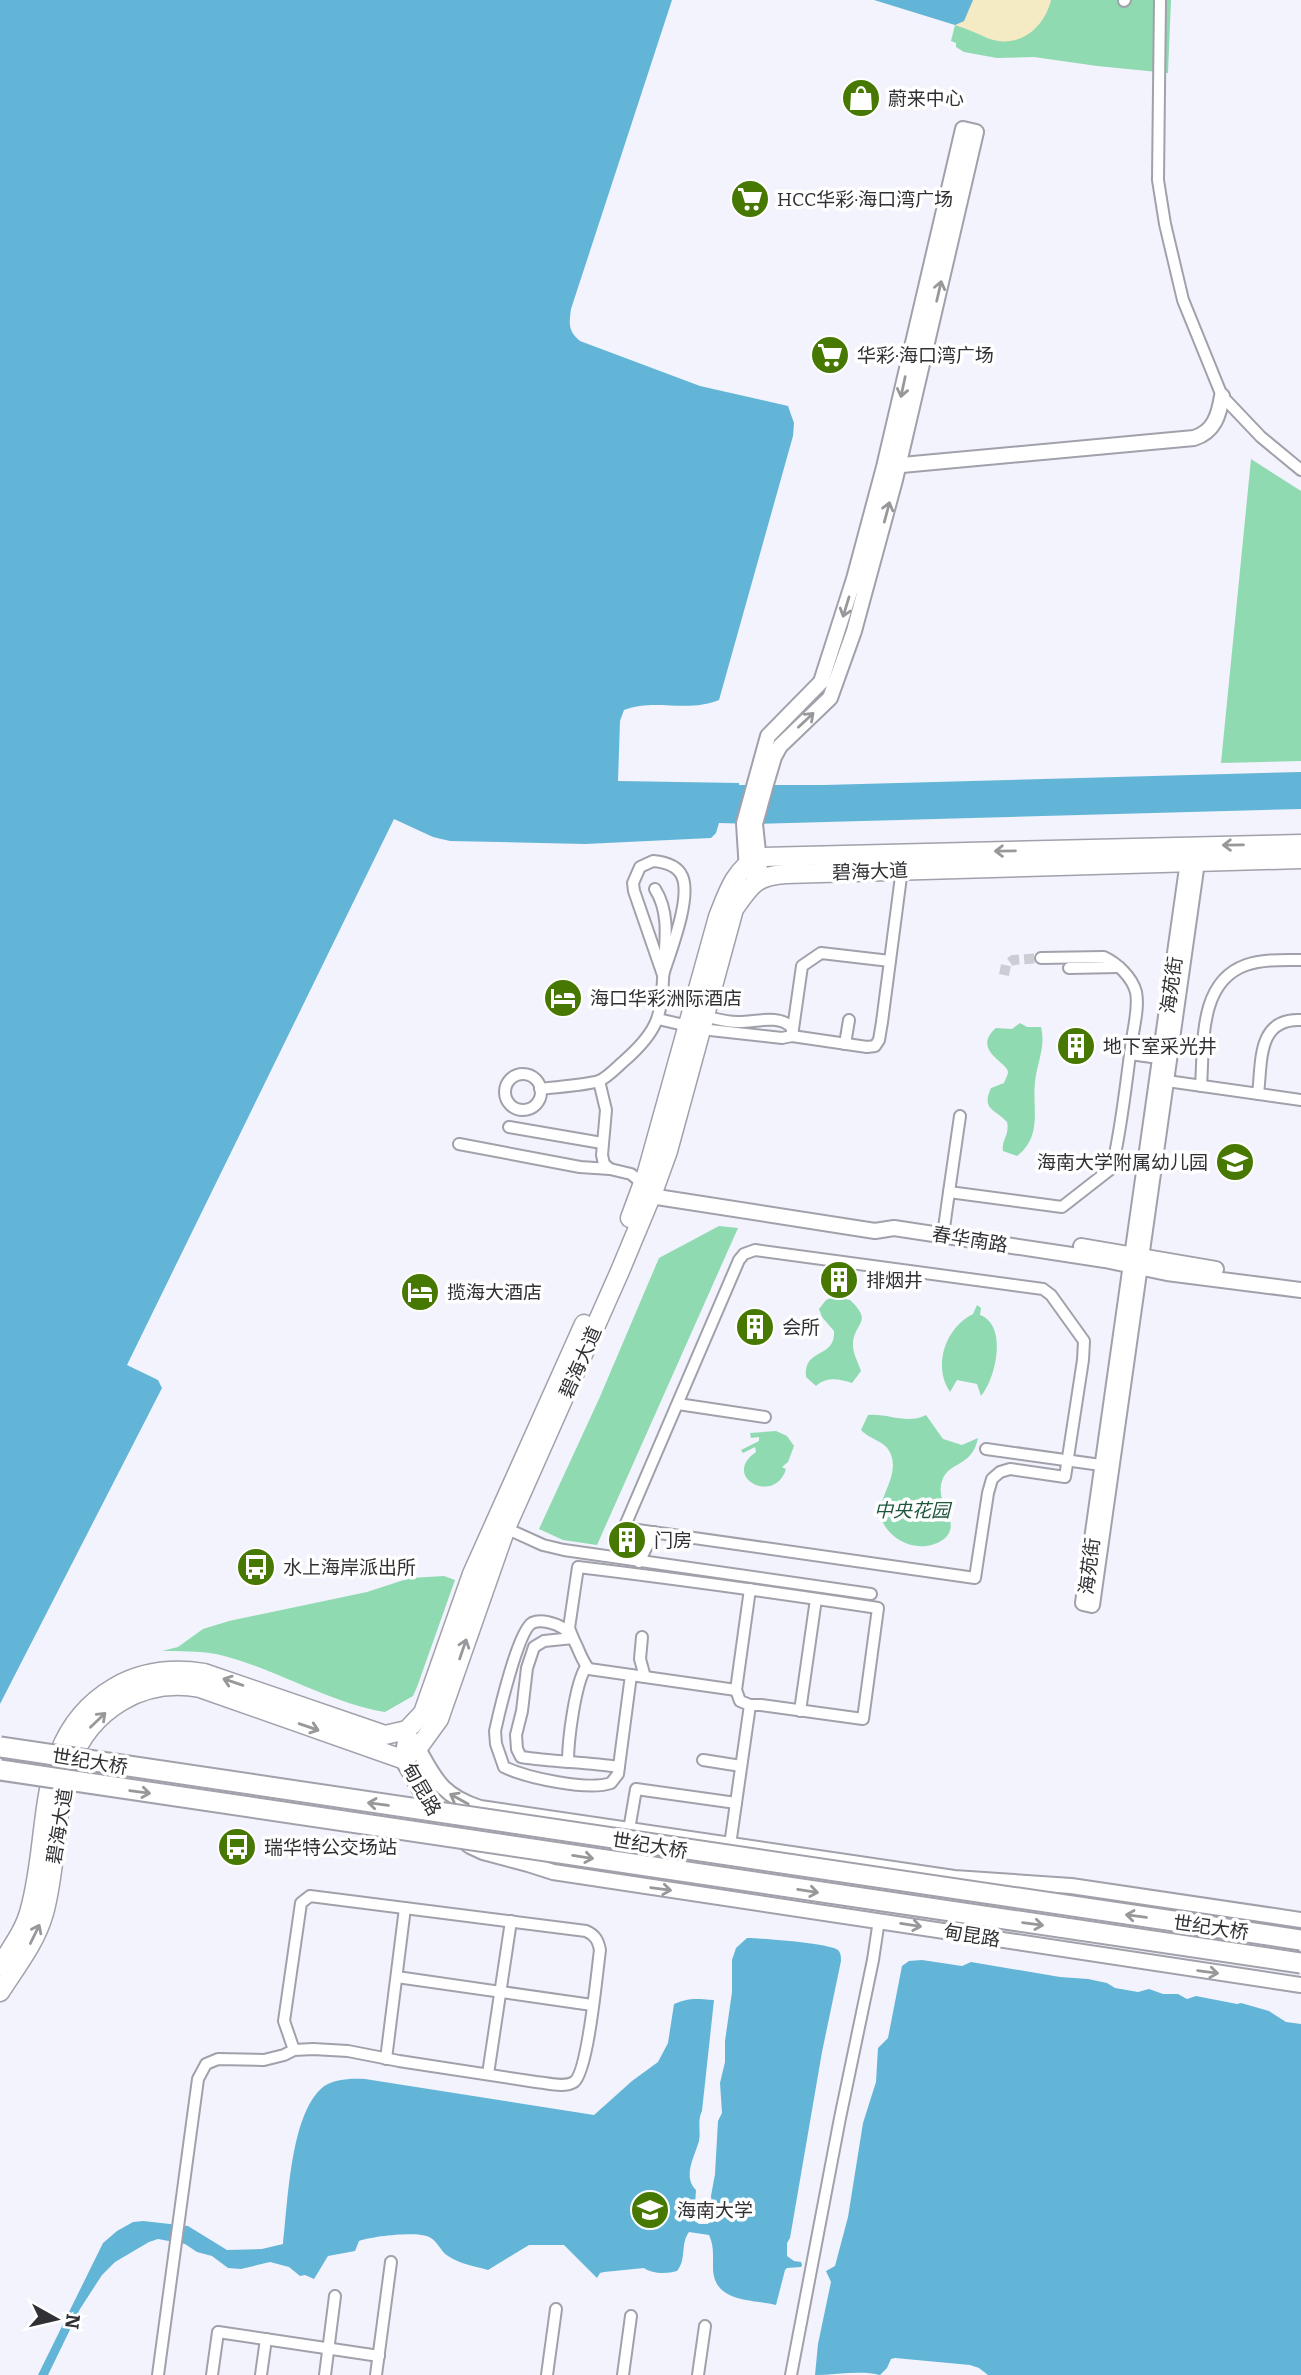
<svg xmlns="http://www.w3.org/2000/svg" width="1301" height="2375" viewBox="0 0 1301 2375" font-family="Bitter,'Noto Sans SC',serif">
	<style>
		.green { fill: #90dab2 }
		.sand { fill: #f4eac4 }
		.water { fill: #63b5d8 }
		.lines { fill: none; stroke-linecap: round; stroke-linejoin: round }
		.minor-tunnel { stroke: #cbccd4; stroke-width: 10; stroke-dasharray: 10 5; stroke-linecap: butt }
		.minor-casing { stroke: #a0a1aa; stroke-width: 14 }
		.tertiary-casing { stroke: #a0a1aa; stroke-width: 18 }
		.primary-casing { stroke: #a0a1aa; stroke-width: 21 }
		.minor { stroke: #fff; stroke-width: 10 }
		.tertiary { stroke: #fff; stroke-width: 14 }
		.primary { stroke: #fff; stroke-width: 18 }
		.trunk-bridge-casing { stroke: #a0a1aa; stroke-width: 23; stroke-linecap: butt }
		.trunk-bridge { stroke: #fff; stroke-width: 19 }
		.oneway { stroke: #98989a }
		.labels { text-anchor: middle; stroke-width: 7; stroke-linejoin: round; paint-order: stroke }
		.poi-label { font-size: 19px; fill: #313135; stroke: #fff; text-anchor: start }
		.street-label { font-size: 19px; fill: #313135; stroke: #fff }
		.park-label { font-size: 19px; font-style: italic; fill: #1e573d; stroke: #fff }
	</style>
	<rect width="100%" height="100%" fill="#f2f3fc"/>
	<g class="green">
		<polygon points="973,0 1171,0 1168,73 1097,66 1034,57 997,58 964,52 956,47 956,43 951,41 955,25 964,21"/>
		<polygon points="1251,459 1301,491 1301,761 1221,763"/>
		<path d="M1020,1023L1027,1027H1041C1046,1048 1037,1062 1035,1082C1032,1108 1043,1136 1017,1156L1003,1151C1001,1140 1010,1135 1007,1122C995,1109 981,1110 991,1088L1004,1083C1005,1080 1008,1075 1008,1072C1007,1062 971,1050 996,1028L1012,1029Z"/>
		<polygon points="719,1226 738,1228 597,1545 563,1540 539,1529 599,1399 659,1258"/>
		<path d="M834,1297L850,1300C873,1322 856,1321 853,1342C852,1352 858,1362 861,1371L852,1383C840,1379 827,1376 816,1386L806,1377C803,1347 836,1359 834,1331L822,1317L819,1309L826,1300Z"/>
		<path d="M977,1305L981,1308L980,1315C1008,1325 996,1379 981,1396L977,1384L957,1380L950,1392C932,1365 946,1327 973,1314Z"/>
		<path d="M868,1415C889,1413 906,1425 926,1415L943,1439L962,1445L978,1438C972,1468 948,1461 942,1481C935,1503 957,1517 949,1533C945,1541 934,1545 926,1546C915,1547 904,1544 895,1537C861,1509 899,1487 892,1458C888,1440 871,1441 861,1430Z"/>
		<path d="M776,1431L787,1436L794,1446L788,1462L782,1467L786,1469C775,1506 720,1477 756,1452L755,1447L743,1453L741,1450L759,1441V1437L751,1438L750,1433Z"/>
		<path d="M444,1576L455,1580L417,1687L413,1696L385,1712C326,1702 274,1667 216,1654C199,1651 180,1651 162,1651L178,1647L203,1629L229,1621L367,1592L410,1578Z"/>
	</g>
	<path class="sand" d="M973,0H1051C1044,29 1018,50 987,38C977,33 967,29 955,25L964,21Z"/>
	<g class="water">
		<path d="M0,0H672L571,309C569,324 568,331 580,341L700,386L788,406L794,423L793,436L719,700C689,713 654,698 624,710L620,721L618,781L739,783V785H824L1301,772V809L755,824L719,823L716,833L711,838L585,844L450,841L433,837L394,819L127,1365L158,1380L162,1388L0,1704Z"/>
		<polygon points="874,0 973,0 964,21 955,25"/>
		<path d="M747,1938C759,1938 830,1943 838,1950C841,1953 841,1957 841,1961L822,2052L790,2238L787,2243V2256L794,2261L801,2262L802,2265L801,2267L787,2268L785,2270L776,2305C751,2299 713,2303 713,2267C713,2255 714,2246 709,2235L689,2232C680,2244 687,2259 677,2271C667,2274 652,2274 644,2268L604,2272L600,2273L597,2278L564,2245H529L488,2270C474,2266 460,2264 448,2256C440,2251 438,2241 429,2237C417,2231 373,2236 359,2241L355,2251L328,2256L314,2279L305,2275L300,2276L289,2267L270,2262L241,2269L228,2268L212,2256L197,2252L185,2244L158,2239L149,2242L115,2262L102,2275L80,2309L48,2375H38L103,2243L117,2231L133,2222L143,2221L188,2226L227,2250L262,2249L283,2244C288,2203 290,2114 323,2087C334,2079 351,2078 365,2079L594,2115L632,2081L658,2062L668,2043L674,2004C691,1997 696,1999 714,2000L702,2111C697,2121 701,2131 699,2141C695,2156 682,2176 696,2190L694,2220L699,2224H708L713,2217L711,2196L715,2174L718,2121L722,2113L720,2083L725,2062V2041L732,1992V1960L736,1948Z"/>
		<path d="M922,1960L962,1966L971,1962L1060,1977L1088,1979L1107,1983L1115,1988L1138,1992L1149,1989L1163,1994H1178L1187,1999L1196,1996L1237,2004L1241,2003L1269,2011L1286,2022L1301,2024V2375H988L979,2368L970,2365L895,2358L891,2359L887,2368L880,2375C861,2370 836,2375 815,2375L818,2344L831,2282L826,2271L835,2266L848,2217L863,2123L876,2082L878,2048L888,2038L902,1966L909,1961Z"/>
	</g>
	<g class="lines">
		<polyline class="minor-tunnel" points="1004,975 1006,965 1013,960 1041,958"/>
		<defs>
			<g id="minor">
				<polyline points="1160,0 1158,180 1165,224 1183,300 1222,396 1261,437 1301,470"/>
				<polyline points="1124,1 1125,0"/>
				<path d="M653,861C664,862 677,865 682,876C692,898 670,952 663,975L634,891L633,883L640,867Z"/>
				<polyline points="1069,968 1119,967"/>
				<path d="M702,1016C713,1018 725,1022 737,1022C753,1023 779,1013 792,1028V1033"/>
				<polyline points="658,1019 701,1029 782,1038 792,1036 867,1047 875,1046 879,1040 882,1022 902,869"/>
				<polyline points="792,1036 802,966 821,953 890,961"/>
				<polyline points="845,1044 849,1020"/>
				<polyline points="1130,1054 1166,1059"/>
				<circle cx="523" cy="1092" r="18"/>
				<polyline points="1160,1080 1301,1100"/>
				<polyline points="599,1081 606,1110 602,1155 604,1164 610,1169 631,1174 643,1184"/>
				<path d="M1201,1086C1204,1044 1198,982 1246,965C1263,959 1284,960 1301,960"/>
				<path d="M540,1089C555,1087 587,1085 599,1081C608,1077 617,1067 624,1061C664,1026 661,1011 664,962C666,937 669,911 655,889"/>
				<path d="M1258,1094C1262,1061 1257,1018 1301,1020"/>
				<path d="M960,1116L949,1192L1062,1207L1112,1168C1122,1126 1126,1082 1132,1040C1134,1025 1139,1007 1136,992C1132,977 1117,963 1104,957L1041,958"/>
				<polyline points="509,1127 602,1143"/>
				<polyline points="459,1144 580,1167 610,1169"/>
				<polyline points="943,1235 949,1192"/>
				<polygon points="755,1250 1043,1289 1051,1295 1084,1341 1083,1360 1065,1477 1010,1469 1000,1472 992,1479 988,1493 975,1578 624,1528 739,1260 744,1254"/>
				<polyline points="678,1404 765,1417"/>
				<polyline points="986,1449 1108,1466"/>
				<polyline points="501,1526 543,1545 564,1550 871,1594"/>
				<polyline points="639,1562 654,1532"/>
				<polyline points="642,1637 640,1659 645,1677"/>
				<path d="M631,1675L618,1774L611,1783C588,1791 527,1778 504,1767L496,1744L495,1731C499,1713 518,1631 532,1623C541,1619 555,1623 563,1628C578,1638 578,1657 589,1669L736,1690"/>
				<polyline points="800,1711 816,1599"/>
				<polyline points="703,1760 741,1766"/>
				<path d="M568,1762C568,1740 575,1684 586,1667"/>
				<path d="M619,1767C586,1762 554,1762 521,1757L517,1749L516,1735L522,1711L527,1668L534,1647L544,1641L573,1638L569,1628L578,1567C678,1579 778,1593 878,1608L863,1719L761,1705H750L740,1701L736,1690L750,1589"/>
				<polyline points="629,1830 636,1789 736,1803"/>
				<polyline points="730,1845 750,1705"/>
				<polyline points="397,1977 592,2005"/>
				<polyline points="386,2059 405,1908"/>
				<polyline points="488,2074 511,1921"/>
				<path d="M158,2375L198,2079L206,2064L218,2059L264,2060L284,2055L294,2050L313,2049L348,2051L399,2061L536,2082C548,2083 564,2088 574,2082C588,2072 597,1972 600,1950C598,1940 595,1935 586,1931L310,1896L301,1903L284,2021L294,2050"/>
				<polyline points="212,2375 218,2332 379,2356"/>
				<polyline points="261,2375 266,2339"/>
				<polyline points="325,2375 335,2296"/>
				<polyline points="376,2375 391,2262"/>
				<polyline points="547,2375 556,2309"/>
				<polyline points="623,2375 631,2316"/>
				<polyline points="698,2375 705,2326"/>
				<polyline points="791,2375 840,2118 873,1960 879,1920"/>
			</g>
			<g id="tertiary">
				<path d="M891,466L1194,438C1214,432 1219,415 1222,396"/>
				<polyline points="1189,854 1083,1603 1092,1605 1198,855"/>
				<polyline points="747,871 744,823 768,736 821,682 854,579 884,467 963,129 976,132 895,480 854,631 830,698 780,746 774,757 766,784 755,824 761,880"/>
				<polyline points="644,1195 875,1231 894,1228 1105,1260 1167,1273 1301,1290"/>
				<polyline points="1081,1246 1216,1269"/>
				<polyline points="407,1730 402,1759 428,1804 447,1828 470,1846 483,1852 528,1864 553,1872 1301,1985"/>
				<path d="M413,1740C434,1775 437,1794 480,1808L954,1878L1071,1886L1301,1920"/>
			</g>
			<g id="primary">
				<path d="M630,1218L647,1172L718,917C727,894 735,868 759,857L1301,844"/>
				<path d="M0,1966C11,1948 25,1930 30,1909C52,1830 32,1735 115,1687C143,1671 173,1668 204,1673L385,1735L407,1730L423,1713L472,1574L584,1324"/>
				<path d="M0,1992C16,1967 36,1942 44,1913C65,1838 44,1747 122,1701C146,1687 173,1683 200,1688L402,1759L418,1748L439,1719L506,1528L620,1271L655,1187L668,1151L734,909C751,885 755,876 786,874L1301,859"/>
			</g>
		</defs>
		<use href="#minor" class="minor-casing"/>
		<use href="#tertiary" class="tertiary-casing"/>
		<use href="#primary" class="primary-casing"/>
		<use href="#minor" class="minor"/>
		<use href="#tertiary" class="tertiary"/>
		<use href="#primary" class="primary"/>
		<defs>
			<g id="trunk-bridge">
				<polyline points="0,1747 1301,1940"/>
				<polyline points="0,1770 1301,1963"/>
			</g>
		</defs>
		<use href="#trunk-bridge" class="trunk-bridge-casing"/>
		<use href="#trunk-bridge" class="trunk-bridge"/>
	</g>
	<defs><path id="oneway-shaft" d="M-6 0H5M1.5-3L5.5 0L1.5 3" fill="none" stroke-width="1.6" stroke-linecap="round" stroke-linejoin="round" transform="scale(1.75)"/></defs>
	<g class="oneway">
		<use href="#oneway-shaft" transform="translate(939 291) rotate(-77)"/>
		<use href="#oneway-shaft" transform="translate(903 387) rotate(102)"/>
		<use href="#oneway-shaft" transform="translate(887 512) rotate(-75)"/>
		<use href="#oneway-shaft" transform="translate(846 607) rotate(107)"/>
		<use href="#oneway-shaft" transform="translate(806 720) rotate(-43)"/>
		<use href="#oneway-shaft" transform="translate(1233 845) rotate(179)"/>
		<use href="#oneway-shaft" transform="translate(1005 851) rotate(179)"/>
		<use href="#oneway-shaft" transform="translate(463 1649) rotate(-71)"/>
		<use href="#oneway-shaft" transform="translate(233 1682) rotate(-161)"/>
		<use href="#oneway-shaft" transform="translate(98 1720) rotate(-44)"/>
		<use href="#oneway-shaft" transform="translate(309 1727) rotate(19)"/>
		<use href="#oneway-shaft" transform="translate(140 1792) rotate(8)"/>
		<use href="#oneway-shaft" transform="translate(459 1799) rotate(-151)"/>
		<use href="#oneway-shaft" transform="translate(378 1804) rotate(-172)"/>
		<use href="#oneway-shaft" transform="translate(583 1857) rotate(9)"/>
		<use href="#oneway-shaft" transform="translate(661 1889) rotate(8)"/>
		<use href="#oneway-shaft" transform="translate(808 1891) rotate(9)"/>
		<use href="#oneway-shaft" transform="translate(1136 1916) rotate(-172)"/>
		<use href="#oneway-shaft" transform="translate(1033 1924) rotate(8)"/>
		<use href="#oneway-shaft" transform="translate(911 1925) rotate(9)"/>
		<use href="#oneway-shaft" transform="translate(35 1934) rotate(-64)"/>
		<use href="#oneway-shaft" transform="translate(1208 1972) rotate(8)"/>
	</g>
	<defs>
		<symbol id="shop-disc" viewBox="-11 -11 22 22"><circle r="9.5" fill="#477902" stroke="#fff"/><path d="M-5-2.5h2.3a2.7 3.5 0 0 1 5.4 0H5L5.5 6h-11ZM-1.5-2.5h3a1.5 2.3 0 0 0-3 0Z" fill="#fff"/></symbol>
		<symbol id="supermarket-disc" viewBox="-11 -11 22 22"><circle r="9.5" fill="#477902" stroke="#fff"/><path d="M-6-5.5h2.5l.6 2H6L4.5 2H-2.5L-4.4-4H-6ZM-1.5 3.2a1.3 1.3 0 1 0 .1 0ZM3 3.2a1.3 1.3 0 1 0 .1 0Z" fill="#fff"/></symbol>
		<symbol id="hotel-disc" viewBox="-11 -11 22 22"><circle r="9.5" fill="#477902" stroke="#fff"/><path d="M-6-4.5h1.5V1H6V5H4.5V3h-9V5H-6ZM-4 0a1.8 1.8 0 1 1 3.6 0ZM.5 0V-2.5h3Q6-2.5 6 0Z" fill="#fff"/></symbol>
		<symbol id="building-disc" viewBox="-11 -11 22 22"><circle r="9.5" fill="#477902" stroke="#fff"/><path d="M-4-6H4V6H1V3H-1V6H-4ZM-2.5-4.3h1.7v1.8h-1.7ZM.8-4.3h1.7v1.8H.8ZM-2.5-1h1.7V.8h-1.7ZM.8-1h1.7V.8H.8Z" fill="#fff"/></symbol>
		<symbol id="school-disc" viewBox="-11 -11 22 22"><circle r="9.5" fill="#477902" stroke="#fff"/><path d="M0-5L7-2L0 1L-7-2ZM-4 1L0 2.5L4 1V4Q0 6-4 4Z" fill="#fff"/></symbol>
		<symbol id="bus-disc" viewBox="-11 -11 22 22"><circle r="9.5" fill="#477902" stroke="#fff"/><path d="M-5-6H5V4H4V6H2V4H-2V6H-4V4H-5ZM-3.5-4V0h7V-4ZM-3.5 1.2v1.5H-2V1.2ZM2 1.2v1.5H3.5V1.2Z" fill="#fff"/></symbol>
		<symbol id="university-disc" viewBox="-11 -11 22 22"><circle r="9.5" fill="#477902" stroke="#fff"/><path d="M0-5L7-2L0 1L-7-2ZM-4 1L0 2.5L4 1V4Q0 6-4 4Z" fill="#fff"/></symbol>
	</defs>
	<g fill-rule="evenodd">
		<use href="#shop-disc" x="839" y="76" width="44" height="44"/>
		<use href="#supermarket-disc" x="728" y="177" width="44" height="44"/>
		<use href="#supermarket-disc" x="808" y="333" width="44" height="44"/>
		<use href="#hotel-disc" x="541" y="976" width="44" height="44"/>
		<use href="#building-disc" x="1054" y="1024" width="44" height="44"/>
		<use href="#school-disc" x="1213" y="1140" width="44" height="44"/>
		<use href="#building-disc" x="817" y="1258" width="44" height="44"/>
		<use href="#hotel-disc" x="398" y="1270" width="44" height="44"/>
		<use href="#building-disc" x="733" y="1305" width="44" height="44"/>
		<use href="#building-disc" x="605" y="1518" width="44" height="44"/>
		<use href="#bus-disc" x="234" y="1545" width="44" height="44"/>
		<use href="#bus-disc" x="215" y="1825" width="44" height="44"/>
		<use href="#university-disc" x="628" y="2188" width="44" height="44"/>
	</g>
	<g class="labels">
		<g class="poi-label">
			<text x="888" y="105">蔚来中心</text>
			<text x="777" y="206">HCC华彩·海口湾广场</text>
			<text x="857" y="362">华彩·海口湾广场</text>
			<text x="590" y="1005">海口华彩洲际酒店</text>
			<text x="1103" y="1053">地下室采光井</text>
			<text x="1208" y="1169" text-anchor="end">海南大学附属幼儿园</text>
			<text x="866" y="1287">排烟井</text>
			<text x="447" y="1299">揽海大酒店</text>
			<text x="782" y="1334">会所</text>
			<text x="654" y="1547">门房</text>
			<text x="283" y="1574">水上海岸派出所</text>
			<text x="264" y="1854">瑞华特公交场站</text>
			<text x="677" y="2217">海南大学</text>
		</g>
		<g class="street-label">
			<text transform="translate(870 871) rotate(-2)" y="7">碧海大道</text>
			<text transform="translate(1171 985) rotate(-82)" y="7">海苑街</text>
			<text transform="translate(970 1239) rotate(9)" y="7">春华南路</text>
			<text transform="translate(580 1362) rotate(-66)" y="7">碧海大道</text>
			<text transform="translate(1089 1566) rotate(-83)" y="7">海苑街</text>
			<text transform="translate(90 1761) rotate(9)" y="7">世纪大桥</text>
			<text transform="translate(422 1789) rotate(60)" y="7">甸昆路</text>
			<text transform="translate(59 1826) rotate(-81)" y="7">碧海大道</text>
			<text transform="translate(650 1845) rotate(9)" y="7">世纪大桥</text>
			<text transform="translate(1211 1927) rotate(8)" y="7">世纪大桥</text>
			<text transform="translate(972 1935) rotate(9)" y="7">甸昆路</text>
		</g>
		<g class="park-label">
			<text x="912" y="1517">中央花园</text>
		</g>
	</g>
	<g transform="translate(56 2319) rotate(98)" stroke="#ffffff" stroke-width="5" paint-order="stroke">
	<path d="M0-5L12 26L0 18L-12 26Z" fill="#313135"/>
	<text y="-10" font-size="19" font-weight="bold" text-anchor="middle" fill="#313135">N</text>
	</g>
</svg>
